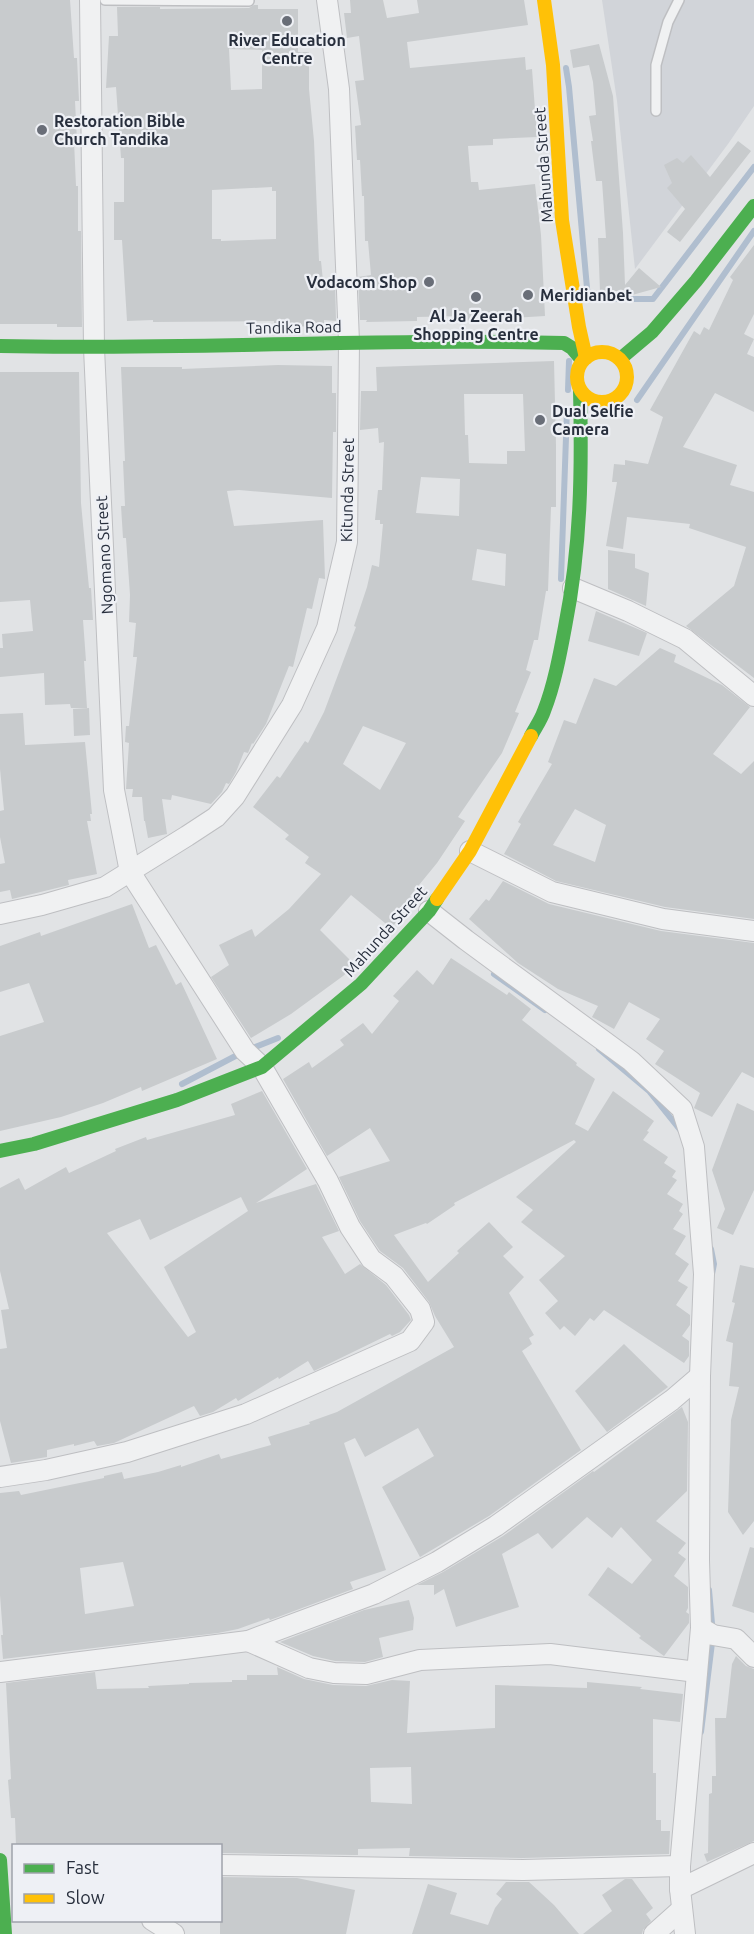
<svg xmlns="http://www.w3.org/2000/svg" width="754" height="1934" viewBox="0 0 754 1934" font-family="Ubuntu,sans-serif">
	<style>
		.built { fill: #d1d4d9 }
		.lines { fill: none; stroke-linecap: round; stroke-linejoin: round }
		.stream { stroke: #b0becf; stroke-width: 6 }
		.building { fill: #c8cbcd; fill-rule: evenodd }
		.lane-casing { stroke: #bebfc2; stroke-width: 12 }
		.street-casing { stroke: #bebfc2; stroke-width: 22 }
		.lane { stroke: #f0f1f2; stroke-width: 9 }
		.street { stroke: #f0f1f2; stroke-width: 20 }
		.fast { stroke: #4caf50; stroke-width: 14 }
		.slow { stroke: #ffc107; stroke-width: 14 }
		.poi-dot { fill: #696e78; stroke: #eef0f5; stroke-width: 2 }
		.labels { text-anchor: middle; stroke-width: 4.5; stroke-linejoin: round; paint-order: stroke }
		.poi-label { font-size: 16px; font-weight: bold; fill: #282f3d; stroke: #eef0f5; text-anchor: start }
		.street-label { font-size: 16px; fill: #282f3d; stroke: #eef0f5 }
	</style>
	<rect width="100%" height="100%" fill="#e1e3e5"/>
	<polygon class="built" points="602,0 754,0 754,106 728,144 635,269 617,101"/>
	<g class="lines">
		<g class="stream">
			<polyline points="566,68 569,87 588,299 653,299 754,167"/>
			<polyline points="568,390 569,361"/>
			<polyline points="637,400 754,231"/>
			<polyline points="561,579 567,409"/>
			<polyline points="494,974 545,1010"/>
			<polyline points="599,1049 649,1091 681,1131"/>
			<polyline points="182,1084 245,1051 278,1038"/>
			<polyline points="711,1249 714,1264 712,1274"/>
			<polyline points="701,1732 713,1635 709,1590"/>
		</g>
	</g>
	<g class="building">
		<polygon points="0,0 70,0 74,58 77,58 79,101 75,101 77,141 74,141 76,186 78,186 78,231 81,231 82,327 57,327 57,324 0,324"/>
		<polygon points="350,0 383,0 387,18 419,13 417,0 524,0 528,25 407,42 410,68 525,57 526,70 532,69 537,137 493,139 493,145 468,146 471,182 478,182 479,190 535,184 541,235 545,316 459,321 458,316 417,317 417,321 366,322 367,320 360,320 358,277 371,275 368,241 365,241 364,196 362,196 360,160 357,160 355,126 361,125 355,81 364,80 359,36 347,38 344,13 351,13"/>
		<path d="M254,5H258V9H298V52H309V89L314,141L319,261H321L323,281H335L336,321L324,320V326L284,327V324L274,325V321L153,322V320L127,321L122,240H114V202H124V158H121L116,87L106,88L109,36H118L117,7H160V9L249,8ZM229,49L262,50V89L231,90ZM272,187V191H276V239L221,241V239H212V190Z"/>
		<polygon points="599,44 613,96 623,233 625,285 639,268 661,287 614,300 620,291 600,292 598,238 606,238 602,181 596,181 591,141 593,141 589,116 596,115 593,82 589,65 573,68 570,50"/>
		<polygon points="738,141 751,151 680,242 667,232 685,209 667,188 672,183 664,165 677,158 683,163 691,155 710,177"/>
		<polygon points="754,245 754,314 744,334 754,339 747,354 754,357 754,412 715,393 683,447 737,465 730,485 754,492 754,678 686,626 734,586 746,547 689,528 690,524 627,517 623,549 606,546 617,482 612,482 614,464 625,465 625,460 648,464 663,417 650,410 694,331 700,335 704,327 709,330 733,280 730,277"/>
		<path d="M554,361L556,446V507H551L548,591H546L538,640H534L526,670L531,672L515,712L519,713L502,753L458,817L465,821L437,863L410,896L415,900L393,926L391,928L351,895L320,930L355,965L343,976L291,1014L251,1038L211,977L229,965L219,945L252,929L255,937L289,909L321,874L305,863L309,857L285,839L289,835L253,807L277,776L280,778L305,741L308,743L324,712L356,627L354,626L367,587L372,565L379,567L383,524H380V520H375L378,490H382L384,442L379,443L378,428L360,430L361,391H377L376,367ZM464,394H523L525,451H507V464L469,463L468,435H465ZM421,477L460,479L459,516L416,513ZM477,549L506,554L505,586L472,580ZM363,726L406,743L380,790L343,764Z"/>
		<polygon points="278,365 332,366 332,393 336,393 336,432 333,432 332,498 239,490 227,491 234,526 323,520 325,579 319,578 312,609 307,608 293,667 289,666 266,724 253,744 252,743 248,753 244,752 236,772 229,784 226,783 222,792 211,804 172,795 171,800 162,799 167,834 148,838 145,821 144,821 142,797 132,797 133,789 126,789 129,743 125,742 126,726 129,726 137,657 133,657 136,623 129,622 130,595 126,538 123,538 121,506 125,506 123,461 125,461 121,367 182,367 182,369"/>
		<polygon points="0,372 79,372 81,503 89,588 91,588 93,620 83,620 86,661 84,661 87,708 71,708 70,704 45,705 44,673 0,677 0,648 3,648 2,634 33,631 30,600 0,602"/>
		<polygon points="608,550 635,554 635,568 649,573 646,606 608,589"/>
		<polygon points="596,611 647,633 639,656 588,641"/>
		<path d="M660,648L676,655L674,662L722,685L750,707L713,754L741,774L754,761V919L665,907L556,881L504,854L521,824L518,822L552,764L548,762L564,720L576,724L594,678L616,686ZM575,809L606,825L595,862L553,845Z"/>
		<polygon points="89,708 90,735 74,736 73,709"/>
		<polygon points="23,713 25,745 85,742 92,814 90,814 91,821 87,821 97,874 68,880 69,885 12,899 10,890 0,892 0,864 5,863 0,837 0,811 4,810 0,769 0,714"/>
		<polygon points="503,881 549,904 661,931 754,943 754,1078 742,1072 712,1117 694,1108 700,1093 655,1064 664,1051 646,1039 660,1019 629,1002 614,1029 592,1017 598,1006 558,989 518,963 469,919 486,899 489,901"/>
		<polygon points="132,904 149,948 156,945 176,985 181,982 217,1059 142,1091 141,1087 103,1103 61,1117 0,1131 0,1036 44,1022 29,983 0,992 0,946 40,932 41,936"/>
		<path d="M451,958L507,995L509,992L531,1009L522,1020L577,1063L576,1065L595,1079L575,1124L588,1131L613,1091L654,1121L647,1131L649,1132L643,1140L668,1157L664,1163L676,1171L672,1177L677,1180L667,1194L683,1204L679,1211L683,1214L673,1229L686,1236L675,1254L689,1264L678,1281L688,1287L676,1305L690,1315V1325L682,1336L689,1341V1356L684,1363L604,1310L594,1321L590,1318L575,1336L564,1326L560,1330L545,1313L558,1301L539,1280L565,1256L521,1222L533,1210L516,1197L576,1142L574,1140L454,1203L455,1205L427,1224L426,1223L394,1235L428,1282L459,1253L457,1251L489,1222L513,1247L503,1256L524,1277L509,1293L534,1335L529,1338L532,1344L522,1351L581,1450L489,1516L420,1557L382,1487L434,1456L418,1428L365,1457L355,1438L344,1443L386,1570L350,1582L353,1589L270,1620L269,1618L238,1629L218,1633L3,1659L1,1635H3L0,1595V1493L19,1491L21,1495L104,1478V1476L122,1472L124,1479L158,1472L181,1465V1467L219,1454L221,1459L271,1445L268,1437L310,1424L309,1422L337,1412L454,1347L435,1316L429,1302L403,1268L380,1251L360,1221L339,1177L390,1161L370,1128L327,1156L283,1079L309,1062L312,1068L344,1045L340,1040L363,1023L372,1034L399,1001L393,996L417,970L433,985ZM123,1562L134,1606L85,1614L80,1568Z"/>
		<path d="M262,1091L307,1169L256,1203L316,1184L339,1231L322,1237L345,1274L360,1264L386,1285L409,1315L411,1320L400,1332L392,1336L390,1334L314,1371L308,1361L279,1379L278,1377L238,1401L236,1398L213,1412L200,1416L194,1406L114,1443L97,1446L94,1441L74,1446V1444L47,1450V1457L11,1463L0,1421V1349L7,1348L1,1310L9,1309L0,1271V1188L19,1178L25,1190L66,1167L69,1173L116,1151L115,1149L146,1137L147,1140L235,1115L231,1104ZM241,1197L248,1211L164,1267L196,1332L188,1337L107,1233L140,1219L150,1240Z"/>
		<polygon points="737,1103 754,1111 754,1190 733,1235 717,1228 725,1209 712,1170"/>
		<polygon points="740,1265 754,1268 754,1521 743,1535 728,1512 731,1420 739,1387 729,1386 733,1343 726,1341 735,1303 732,1302"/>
		<polygon points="624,1344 668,1387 607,1432 575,1391"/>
		<polygon points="682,1407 688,1422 687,1491 656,1521 686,1543 678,1553 686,1559 674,1576 688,1587 688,1608 686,1612 689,1614 689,1623 664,1656 639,1638 641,1636 588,1595 608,1567 632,1584 652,1560 621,1527 612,1538 587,1517 552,1549 538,1533 502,1554 519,1607 456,1627 444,1589 434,1595 434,1585 417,1585 443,1572 503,1536 593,1471 594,1472"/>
		<polygon points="750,1547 754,1548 754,1613 732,1606"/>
		<polygon points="409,1600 414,1618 413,1630 379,1638 383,1657 365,1662 335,1661 313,1656 280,1642 364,1610"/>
		<polygon points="736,1656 746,1666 754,1669 754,1841 707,1862 704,1854 708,1853 709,1794 712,1793 712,1776 716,1776 715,1718 726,1718 732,1664"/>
		<path d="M277,1667L304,1679L333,1685L366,1686L392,1680L410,1681L407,1733L495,1728V1685L587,1688V1682L642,1687L640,1689L683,1694L680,1722L653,1719V1773H656V1820H661V1831H670L669,1854L523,1858L409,1856L410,1848L358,1849V1855H354L220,1853V1845H16L15,1818H11L8,1780L11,1779L6,1683L95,1672L97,1689L149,1688L148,1686L189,1684V1683L232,1682V1680H247V1675H278ZM411,1767L412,1804L371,1802L370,1768Z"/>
		<polygon points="220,1877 297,1878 355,1890 346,1934 220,1934"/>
		<polygon points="625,1879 632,1879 653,1908 646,1914 651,1921 643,1930 642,1934 583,1934 612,1911 602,1895"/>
		<polygon points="506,1882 529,1882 554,1905 579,1934 412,1934 428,1884 457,1893 450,1914 488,1925 495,1908 502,1899 496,1894"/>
	</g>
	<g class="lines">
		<defs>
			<g id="lane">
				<polyline points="105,0 249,1"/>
				<polyline points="656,111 656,65 668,22 679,0"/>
			</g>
			<g id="street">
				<polyline points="573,588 628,611 685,639 754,696"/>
				<polyline points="470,851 552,892 663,919 754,931"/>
				<polyline points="429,911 466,940 631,1061 682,1109 694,1147 704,1274 700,1376 699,1560 701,1628 680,1866 680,1889 685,1934"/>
				<polyline points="0,914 42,905 105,887 187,836 216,817 235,796 292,705 327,628 347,542 349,342 339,89 327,0"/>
				<polyline points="0,1477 46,1470 127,1452 246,1414 410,1341 424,1322 420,1309 394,1276 371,1259 350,1227 328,1181 262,1067 245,1051 130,872 114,790 94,348 90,0"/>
				<polyline points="701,1628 713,1635 736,1639 754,1657"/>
				<polyline points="248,1641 309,1668 334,1673 366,1674 420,1660 550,1654 697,1672"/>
				<polyline points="0,1672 248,1641 374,1594 437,1562 496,1526 672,1400 700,1376"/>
				<polyline points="220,1865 523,1870 680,1866"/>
				<polyline points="680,1889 754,1853"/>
				<polyline points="152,1920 174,1934"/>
				<polyline points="654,1934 682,1909"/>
			</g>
		</defs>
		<use href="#lane" class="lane-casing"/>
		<use href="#street" class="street-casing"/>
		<use href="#lane" class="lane"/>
		<use href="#street" class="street"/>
		<g class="fast">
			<path d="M0,346C188,350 376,338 564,343L572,348L582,360"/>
			<polyline points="620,359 652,332 696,281 754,206"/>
			<path d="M531,736C535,728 541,720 544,711C554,686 560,654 565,627C581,546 582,473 580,390"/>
			<polyline points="0,1151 34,1144 177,1100 262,1067 361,984 429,911 437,899"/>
			<polyline points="0,1860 5,1934"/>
		</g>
		<g class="slow">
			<polyline points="544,0 553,65 562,220 579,327 586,358"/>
			<circle cx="602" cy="377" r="25"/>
			<polyline points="437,899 470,851 531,736"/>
		</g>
	</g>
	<g class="poi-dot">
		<circle cx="287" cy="21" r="6"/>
		<circle cx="42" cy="130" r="6"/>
		<circle cx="429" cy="282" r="6"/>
		<circle cx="528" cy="295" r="6"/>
		<circle cx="476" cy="297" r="6"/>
		<circle cx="540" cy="420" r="6"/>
	</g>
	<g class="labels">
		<g class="poi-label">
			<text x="287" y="46" text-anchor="middle">River Education<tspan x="287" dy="18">Centre</tspan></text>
			<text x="54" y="127">Restoration Bible<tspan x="54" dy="18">Church Tandika</tspan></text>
			<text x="417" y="288" text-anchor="end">Vodacom Shop</text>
			<text x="540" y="301">Meridianbet</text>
			<text x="476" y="322" text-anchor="middle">Al Ja Zeerah<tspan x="476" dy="18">Shopping Centre</tspan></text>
			<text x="552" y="417">Dual Selfie<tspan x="552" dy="18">Camera</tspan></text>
		</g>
		<g class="street-label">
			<text transform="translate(543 165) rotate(-94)" y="6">Mahunda Street</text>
			<text transform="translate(294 327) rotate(-1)" y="6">Tandika Road</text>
			<text transform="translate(347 490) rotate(-89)" y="6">Kitunda Street</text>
			<text transform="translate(104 555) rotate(-93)" y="6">Ngomano Street</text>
			<text transform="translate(385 931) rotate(-48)" y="6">Mahunda Street</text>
		</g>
	</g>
	<rect x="12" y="1844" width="210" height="78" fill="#eef0f5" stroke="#9fa3ab" stroke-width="1.5"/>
	<rect x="24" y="1864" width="30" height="9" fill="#4caf50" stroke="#9fa3ab" stroke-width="1.5"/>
	<text x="66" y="1874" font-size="18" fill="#282f3d">Fast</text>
	<rect x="24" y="1894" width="30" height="9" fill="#ffc107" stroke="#9fa3ab" stroke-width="1.5"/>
	<text x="66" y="1904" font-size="18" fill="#282f3d">Slow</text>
</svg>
